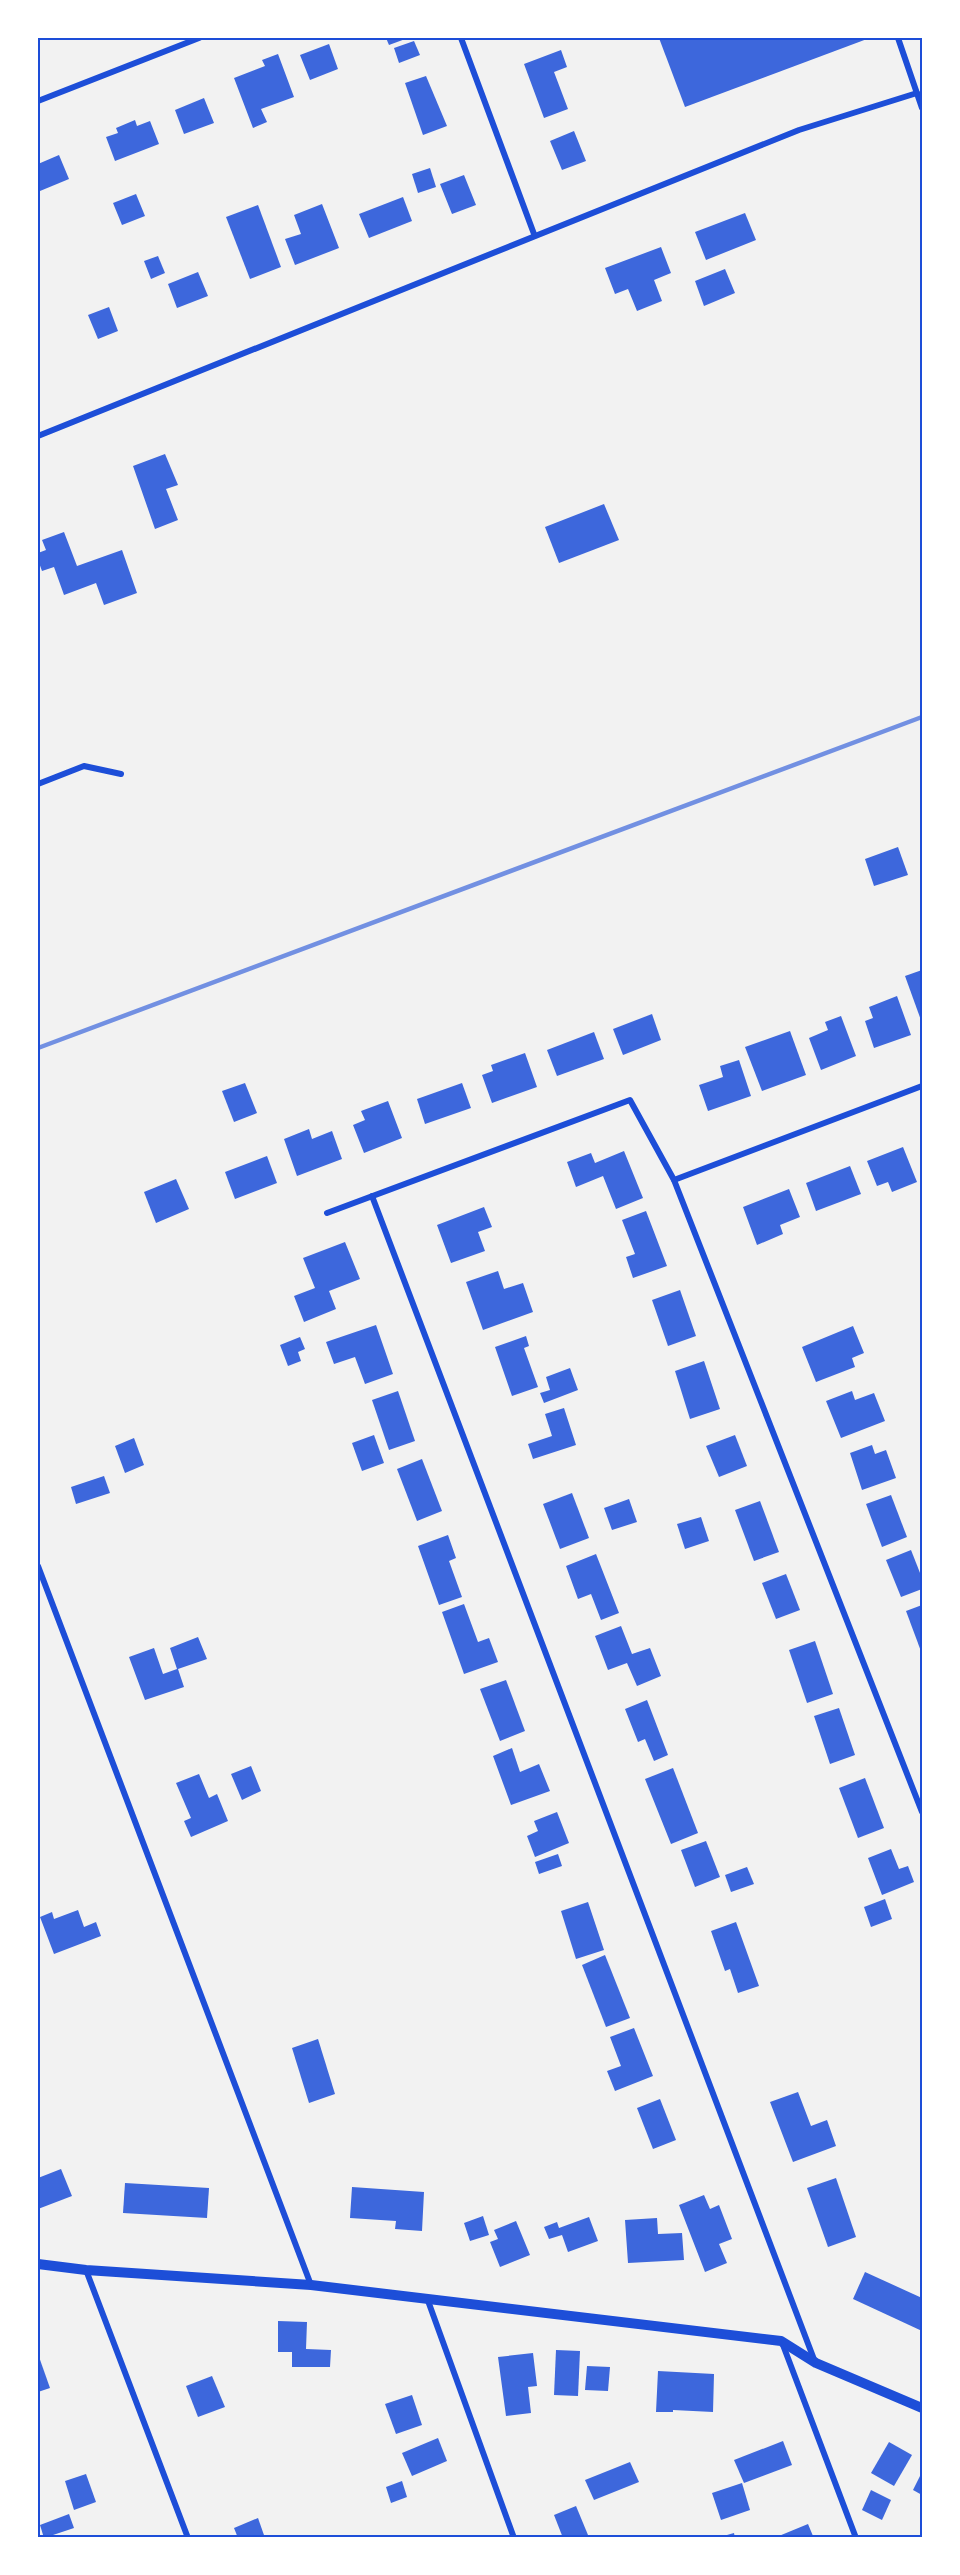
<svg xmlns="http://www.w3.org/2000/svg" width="960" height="2575" viewBox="0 0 960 2575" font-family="'Open Sans',sans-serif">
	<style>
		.building { fill: #3d67dc }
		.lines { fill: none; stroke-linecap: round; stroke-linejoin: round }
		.minor { stroke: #1d4ed8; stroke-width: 6 }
		.tertiary { stroke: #1d4ed8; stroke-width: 10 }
		.rail { stroke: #7290e2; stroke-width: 4.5 }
		.neatline { fill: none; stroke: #1d4ed8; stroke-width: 2 }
	</style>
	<rect width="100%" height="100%" fill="#f2f2f2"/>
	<g class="building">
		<polygon points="386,38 408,38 389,45"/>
		<polygon points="659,38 866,38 867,39 685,107"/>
		<polygon points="414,41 420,55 399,63 394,48"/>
		<polygon points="329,44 338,69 310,80 300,55"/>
		<polygon points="561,50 567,67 554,72 568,109 544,118 524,64"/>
		<polygon points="278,54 294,97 261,109 267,122 253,128 234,78 265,66 262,60"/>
		<polygon points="426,76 447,126 423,135 405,83"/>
		<polygon points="204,98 214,123 184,134 175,110"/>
		<polygon points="135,120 137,126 150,121 159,144 115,161 106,137 118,133 116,128"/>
		<polygon points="574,131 586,161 562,170 550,141"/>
		<polygon points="59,155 69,179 40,191 38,164"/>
		<polygon points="430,168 436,187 418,193 412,174"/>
		<polygon points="464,175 476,205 452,214 440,184"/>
		<polygon points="136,194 145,216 122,225 113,203"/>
		<polygon points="403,197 412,221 369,238 359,214"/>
		<polygon points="322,204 339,248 295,265 285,239 301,234 294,215"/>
		<polygon points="258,205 281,267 250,279 226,217"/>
		<polygon points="745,213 756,240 706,260 695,232"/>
		<polygon points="661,247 671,273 654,280 662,301 637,311 628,289 615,294 605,268"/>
		<polygon points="158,256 165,273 151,279 144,261"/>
		<polygon points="725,269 735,293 704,306 695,281"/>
		<polygon points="198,272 208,296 177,308 168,284"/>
		<polygon points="109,307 118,331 98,339 88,315"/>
		<polygon points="165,454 178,485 166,489 178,520 155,529 133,466"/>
		<polygon points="604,504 619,540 559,563 545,527"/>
		<polygon points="64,532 77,566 122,550 137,593 104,605 96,583 64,595 54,567 42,571 38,560 38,553 46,550 42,540"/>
		<polygon points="898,847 908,875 874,886 865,859"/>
		<polygon points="922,970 922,1023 905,976"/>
		<polygon points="897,996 911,1035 874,1048 865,1021 873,1018 869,1007"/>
		<polygon points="652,1014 661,1040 623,1055 613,1029"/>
		<polygon points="841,1016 856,1056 821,1070 809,1038 828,1030 825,1022"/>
		<polygon points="790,1031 806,1075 762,1091 745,1047"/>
		<polygon points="594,1032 604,1059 557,1076 547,1050"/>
		<polygon points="525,1053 537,1087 492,1103 482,1075 493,1071 491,1065"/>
		<polygon points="739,1060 751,1096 708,1111 699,1085 723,1077 720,1066"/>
		<polygon points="245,1083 257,1113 234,1122 222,1091"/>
		<polygon points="462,1083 471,1108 425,1124 417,1099"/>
		<polygon points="388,1101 402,1138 364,1153 353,1125 365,1120 361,1111"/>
		<polygon points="309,1129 312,1139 332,1131 342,1159 297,1176 284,1139"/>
		<polygon points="903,1147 917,1182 892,1192 888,1182 877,1186 867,1161"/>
		<polygon points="624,1151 643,1198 616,1209 603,1176 576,1187 567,1162 591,1153 595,1163"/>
		<polygon points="267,1156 277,1183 235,1199 225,1172"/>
		<polygon points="850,1166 861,1194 816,1211 806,1183"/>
		<polygon points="176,1179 189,1209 156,1223 144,1192"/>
		<polygon points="789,1189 800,1217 780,1225 783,1234 757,1245 743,1207"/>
		<polygon points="484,1207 492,1227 478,1232 485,1251 451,1263 437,1225"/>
		<polygon points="646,1211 667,1266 633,1278 626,1257 635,1254 622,1220"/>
		<polygon points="345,1242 360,1279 329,1291 336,1309 304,1322 294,1296 315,1288 303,1258"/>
		<polygon points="498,1271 504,1289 523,1283 533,1312 483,1330 466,1282"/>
		<polygon points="680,1290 696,1336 668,1346 652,1300"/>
		<polygon points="376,1325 393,1374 365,1384 355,1357 334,1364 326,1342"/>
		<polygon points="853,1326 864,1353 852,1358 855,1367 816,1382 802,1347"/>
		<polygon points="526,1336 529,1346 524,1348 538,1387 512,1396 495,1347"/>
		<polygon points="300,1337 305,1349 298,1352 301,1361 288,1366 280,1345"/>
		<polygon points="704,1361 720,1409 690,1419 675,1371"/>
		<polygon points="570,1368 578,1390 544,1403 540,1393 550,1390 546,1377"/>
		<polygon points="398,1391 415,1441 389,1450 372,1400"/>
		<polygon points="852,1391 855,1400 874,1393 885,1421 841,1438 826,1401"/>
		<polygon points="564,1408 576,1445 533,1459 528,1444 552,1436 545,1414"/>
		<polygon points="374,1435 384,1463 362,1471 352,1443"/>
		<polygon points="735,1435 747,1466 719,1477 706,1446"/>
		<polygon points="134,1438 144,1465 125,1473 115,1446"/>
		<polygon points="872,1445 875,1454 886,1450 896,1478 862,1490 850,1453"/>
		<polygon points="422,1459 442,1511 417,1521 397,1469"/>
		<polygon points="104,1476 110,1493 76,1504 71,1487"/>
		<polygon points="572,1493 589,1538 560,1549 543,1504"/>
		<polygon points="891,1495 907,1537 882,1547 866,1504"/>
		<polygon points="629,1499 637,1522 612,1530 604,1508"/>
		<polygon points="760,1501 779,1552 754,1561 735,1510"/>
		<polygon points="701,1517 709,1541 685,1549 677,1524"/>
		<polygon points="448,1535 456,1558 449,1561 462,1597 439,1605 418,1546"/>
		<polygon points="911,1550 922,1578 922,1589 901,1597 886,1560"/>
		<polygon points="596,1554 619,1613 601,1620 591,1594 578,1599 566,1566"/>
		<polygon points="786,1574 800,1610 776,1619 762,1583"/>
		<polygon points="464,1604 478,1642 489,1638 498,1662 464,1674 442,1612"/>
		<polygon points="922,1605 922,1654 906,1611"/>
		<polygon points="621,1626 632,1654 650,1648 661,1676 637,1686 627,1663 608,1670 595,1636"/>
		<polygon points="198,1637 207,1659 178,1669 184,1687 145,1700 129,1657 154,1648 163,1674 177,1669 170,1648"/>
		<polygon points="815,1641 833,1694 807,1703 789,1650"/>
		<polygon points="506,1680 525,1731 500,1741 480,1689"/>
		<polygon points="647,1700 668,1755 654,1761 645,1739 638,1742 625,1709"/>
		<polygon points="839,1708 855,1755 830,1764 814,1716"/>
		<polygon points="512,1748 520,1772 539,1764 550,1791 511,1805 493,1756"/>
		<polygon points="251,1766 261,1791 242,1800 231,1774"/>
		<polygon points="673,1768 698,1833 671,1844 645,1779"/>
		<polygon points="199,1774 209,1798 217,1794 228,1821 191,1837 184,1821 191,1818 176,1783"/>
		<polygon points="865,1778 884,1828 858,1838 839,1788"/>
		<polygon points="557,1812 569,1843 535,1857 527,1836 538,1831 534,1821"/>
		<polygon points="706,1841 720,1877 695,1887 681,1850"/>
		<polygon points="891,1849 899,1869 908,1866 914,1882 882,1895 868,1858"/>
		<polygon points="558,1854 562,1866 539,1874 535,1862"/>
		<polygon points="747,1867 754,1884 731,1892 725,1875"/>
		<polygon points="885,1899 892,1919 871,1927 864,1907"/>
		<polygon points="588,1902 604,1950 576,1959 561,1911"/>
		<polygon points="78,1910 84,1927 96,1922 101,1936 54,1954 40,1917 52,1912 54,1919"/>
		<polygon points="736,1922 759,1986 738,1993 730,1969 725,1971 711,1931"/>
		<polygon points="605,1955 630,2018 606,2027 582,1965"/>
		<polygon points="634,2028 653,2076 615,2091 607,2071 621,2066 610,2037"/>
		<polygon points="318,2039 335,2094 309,2103 292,2048"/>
		<polygon points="798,2092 811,2126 827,2120 836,2146 793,2162 770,2102"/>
		<polygon points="660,2099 676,2140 653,2149 637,2108"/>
		<polygon points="61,2169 72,2196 38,2209 38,2178"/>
		<polygon points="836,2178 856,2237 828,2247 807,2188"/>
		<polygon points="125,2183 209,2188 207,2218 123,2213"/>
		<polygon points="352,2187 424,2192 422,2231 395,2229 396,2221 350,2218"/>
		<polygon points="704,2195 710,2209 719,2205 732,2239 719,2244 727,2263 705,2272 679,2205"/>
		<polygon points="483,2216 489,2235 470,2241 464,2223"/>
		<polygon points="589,2217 598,2241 568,2252 562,2235 549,2239 544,2227 557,2222 559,2228"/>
		<polygon points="657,2218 658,2234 682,2233 684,2260 628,2263 625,2220"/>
		<polygon points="516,2221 530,2255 500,2267 490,2242 498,2239 494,2230"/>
		<polygon points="865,2272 922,2298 922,2331 853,2299"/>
		<polygon points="278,2321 307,2322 306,2349 331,2350 330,2367 292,2367 292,2352 278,2352"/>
		<polygon points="556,2350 580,2351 578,2396 554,2395"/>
		<polygon points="533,2353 537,2386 528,2387 531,2413 506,2416 498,2357"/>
		<polygon points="38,2354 50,2388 38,2392"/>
		<polygon points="587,2366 610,2367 608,2391 585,2390"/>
		<polygon points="658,2371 714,2374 713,2412 673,2410 673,2412 656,2412"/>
		<polygon points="212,2376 225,2407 198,2417 186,2386"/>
		<polygon points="412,2395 422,2425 396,2434 385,2404"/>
		<polygon points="438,2438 447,2461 412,2476 402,2453"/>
		<polygon points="783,2441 792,2465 744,2483 734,2460"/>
		<polygon points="889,2442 912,2455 894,2486 871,2473"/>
		<polygon points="630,2462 639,2482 594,2500 585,2480"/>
		<polygon points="922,2472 922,2495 913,2490"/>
		<polygon points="86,2474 96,2502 74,2510 65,2481"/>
		<polygon points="402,2481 407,2497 391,2503 386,2487"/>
		<polygon points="742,2483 750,2510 721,2520 712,2493"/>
		<polygon points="871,2490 891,2500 882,2520 862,2510"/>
		<polygon points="576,2506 588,2535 563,2538 554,2515"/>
		<polygon points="69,2514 74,2528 44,2538 40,2525"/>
		<polygon points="258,2518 265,2538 238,2538 234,2528"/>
		<polygon points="808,2524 813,2536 816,2535 817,2538 774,2538"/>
		<polygon points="734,2533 735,2538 720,2538 720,2537"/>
	</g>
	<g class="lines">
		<g class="minor">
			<polyline points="461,38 534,234"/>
			<polyline points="898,38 922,108"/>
			<polyline points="38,101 199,38"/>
			<polyline points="38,436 799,130 917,93"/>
			<polyline points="38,784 84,766 121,774"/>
			<polyline points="674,1180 922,1086"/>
			<polyline points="372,1196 815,2362"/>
			<polyline points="327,1213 630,1100 674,1180 922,1812"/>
			<polyline points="38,1566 311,2285"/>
			<polyline points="86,2270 188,2538"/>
			<polyline points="427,2298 514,2538"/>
			<polyline points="783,2345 856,2538"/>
		</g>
		<polyline class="tertiary" points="38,2264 86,2270 311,2285 781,2341 816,2363 922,2408"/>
		<polyline class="rail" points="38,1048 922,717"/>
	</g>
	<rect width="960" height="2575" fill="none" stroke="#ffffff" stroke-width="78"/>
	<rect x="39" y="39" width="882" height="2497" class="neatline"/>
</svg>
